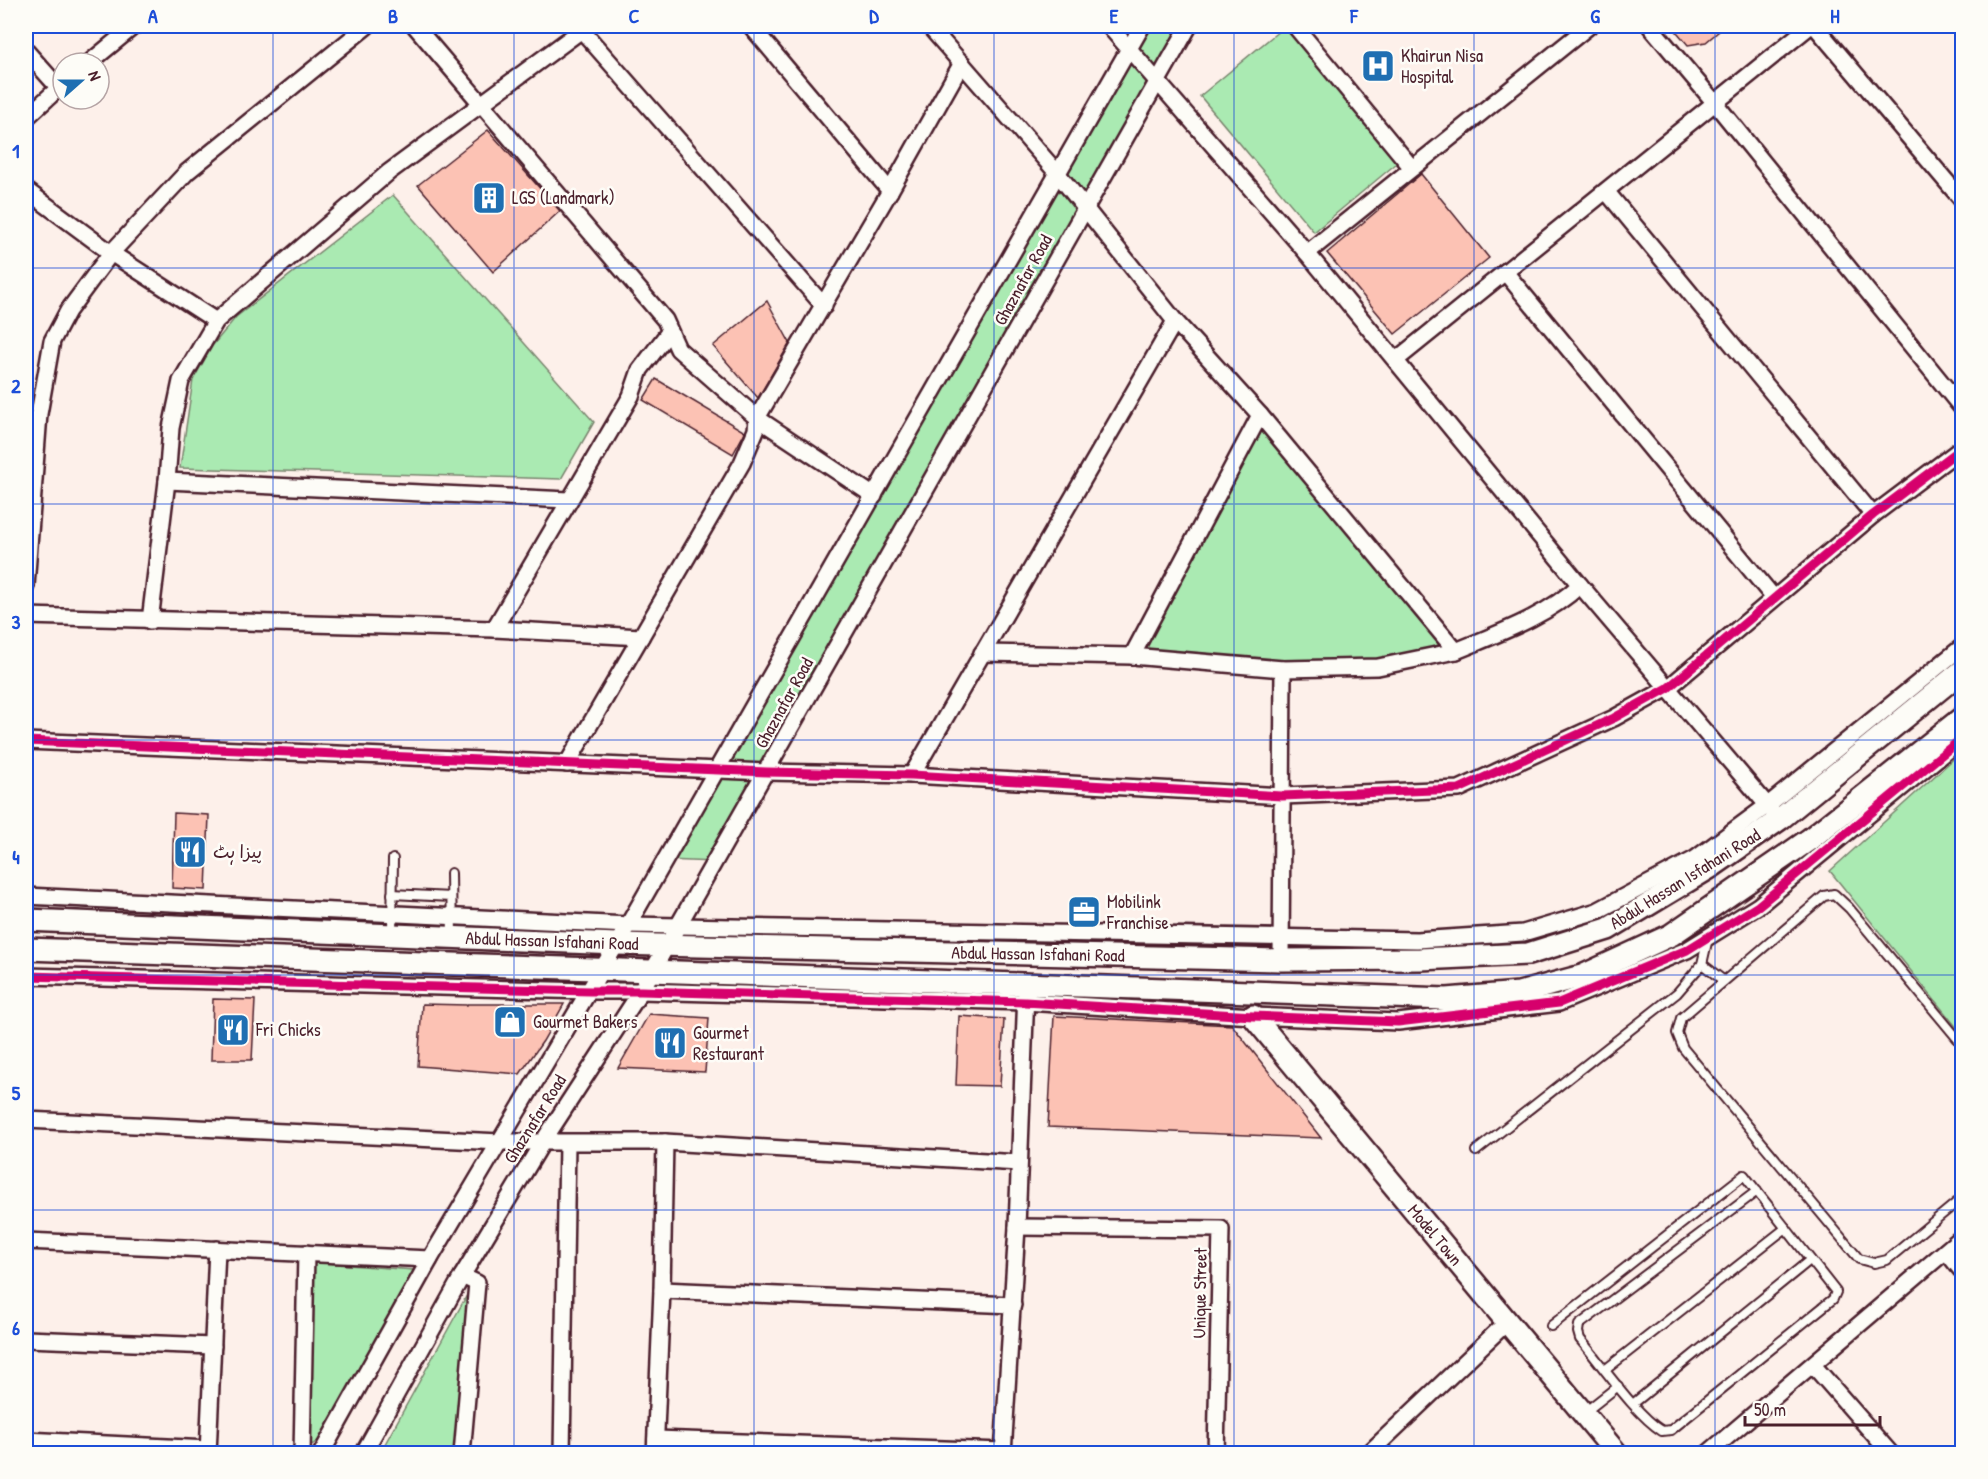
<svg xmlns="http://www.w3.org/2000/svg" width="1988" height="1479" viewBox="0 0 1988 1479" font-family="'Patrick Hand','Playpen Sans Arabic',sans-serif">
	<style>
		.green { fill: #aaeab2; stroke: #7a846e; stroke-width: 1.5 }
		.building { fill: #fcc2b4; stroke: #4a1f2b; stroke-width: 1.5 }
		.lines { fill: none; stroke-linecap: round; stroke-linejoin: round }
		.lane-casing { stroke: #4a1f2b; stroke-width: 12 }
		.street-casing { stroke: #4a1f2b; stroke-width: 20 }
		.secondary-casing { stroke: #4a1f2b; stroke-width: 26 }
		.lane { stroke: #fdfcf7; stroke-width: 8 }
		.street { stroke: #fdfcf7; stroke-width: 15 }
		.secondary { stroke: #fdfcf7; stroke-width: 21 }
		.cycleway-casing { stroke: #fdfcf7; stroke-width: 13 }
		.cycleway { stroke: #d6006c; stroke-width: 9 }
		.grid { fill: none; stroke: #1d4ed8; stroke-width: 1.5; stroke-opacity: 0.55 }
		.labels { text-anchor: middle; stroke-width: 5; stroke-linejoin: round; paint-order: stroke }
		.poi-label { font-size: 18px; fill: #4a1f2b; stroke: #fdfcf7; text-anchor: start }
		.street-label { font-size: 18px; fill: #4a1f2b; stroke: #fdfcf7 }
		.neatline { fill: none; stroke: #1d4ed8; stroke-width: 2 }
		.grid-label { font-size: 20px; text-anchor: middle; font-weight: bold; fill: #1d4ed8 }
	</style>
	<rect width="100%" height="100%" fill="#fdf0ea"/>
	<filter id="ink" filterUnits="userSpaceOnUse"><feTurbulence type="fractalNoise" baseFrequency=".0167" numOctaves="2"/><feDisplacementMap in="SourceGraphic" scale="12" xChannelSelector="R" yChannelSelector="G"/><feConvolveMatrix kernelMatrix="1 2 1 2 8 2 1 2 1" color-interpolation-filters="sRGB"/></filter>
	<g filter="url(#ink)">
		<g class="green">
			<polygon points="1142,26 1186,26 715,862 666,860"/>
			<polygon points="1285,26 1397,163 1314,232 1200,96"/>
			<polygon points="393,195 594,422 561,479 180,468 193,380 213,345 236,317"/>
			<polygon points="1260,415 1456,651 1378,667 1132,656"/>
			<polygon points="1960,753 1962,756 1962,1034 1830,871"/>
			<polygon points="310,1262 414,1270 322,1438 307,1448"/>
			<polygon points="473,1284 454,1453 380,1453"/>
		</g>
		<g class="building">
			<polygon points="1672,26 1725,26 1706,42 1688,45"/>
			<polygon points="488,130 560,211 493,272 418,185"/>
			<polygon points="1421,174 1489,258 1395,334 1327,253"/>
			<polygon points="767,301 790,343 758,398 713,346"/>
			<polygon points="656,379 745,432 733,454 643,400"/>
			<polygon points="174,813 209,815 206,890 172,888"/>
			<polygon points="213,999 255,1000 252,1060 211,1060"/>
			<polygon points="422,1004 467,1005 467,1004 564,1004 543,1041 520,1074 418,1066"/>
			<polygon points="649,1014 709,1018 705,1072 618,1068"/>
			<polygon points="959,1016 1004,1019 1000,1086 956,1085"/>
			<polygon points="1054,1016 1232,1025 1321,1138 1048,1127"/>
		</g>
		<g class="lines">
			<defs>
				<g id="lane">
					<polyline points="451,873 452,937"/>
					<polyline points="392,894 451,897"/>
					<polyline points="392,933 393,859"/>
					<polyline points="1702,964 1724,981"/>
					<polyline points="1962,1044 1849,908 1834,894 1824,896 1681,1018 1677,1033 1683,1048 1859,1259 1874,1263 1887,1260 1962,1198"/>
					<polyline points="1476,1151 1677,993 1702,964 1708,938"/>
					<path d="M1551,1326L1744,1175L1836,1292L1833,1299L1671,1430L1662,1431C1635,1414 1602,1365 1580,1339L1578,1332L1579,1325L1757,1191"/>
					<polyline points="1605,1370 1786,1228"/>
					<polyline points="1634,1403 1810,1260"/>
					<polyline points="1585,1412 1618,1386"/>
				</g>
				<g id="street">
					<polyline points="415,26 665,320 678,349 757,418 874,496"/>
					<polyline points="578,26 824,306"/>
					<polyline points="751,26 890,191"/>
					<polyline points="929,26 1058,174 1175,321 1260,415 1456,651 1378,667 1283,669 1132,656 982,653"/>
					<polyline points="1109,26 1307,253 1580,585 1773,812"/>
					<polyline points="1295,26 1412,168"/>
					<polyline points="1650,26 1715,103 1962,408"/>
					<polyline points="1815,26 1962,200"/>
					<polyline points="26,51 59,88"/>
					<polyline points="89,63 134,26"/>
					<polyline points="26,118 63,84"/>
					<polyline points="26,190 111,253 216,321"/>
					<polyline points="1606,191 1873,515"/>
					<polyline points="1307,253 1589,26"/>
					<polyline points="1505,272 1774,598"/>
					<polyline points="1396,360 1810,26"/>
					<polyline points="167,481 568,500"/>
					<polyline points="26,586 39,414 52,341 68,311 111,253 187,172 367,26"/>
					<polyline points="26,616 494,629 641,637"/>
					<polyline points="150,621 167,481 171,428 181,381 216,321 389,172 587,26"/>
					<polyline points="494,629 631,396 640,370 669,332"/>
					<path d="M1456,651C1499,633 1546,617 1580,585"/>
					<polyline points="1132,656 1260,415"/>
					<polyline points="26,741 767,772 912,775 1282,796 1459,789 1614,718 1668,688 1873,515 1962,448"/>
					<polyline points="567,764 742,463 756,430 757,418 890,191 962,63"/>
					<polyline points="912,775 1175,321"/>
					<polyline points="26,896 628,925 1417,940 1523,933 1597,911 1695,859 1768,805 1962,647"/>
					<polyline points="1281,960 1283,669"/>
					<polyline points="26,976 590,991 641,991 1025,1002 1253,1016 1398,1022 1559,1003 1687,950 1758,906 1962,738"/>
					<polyline points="26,1120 501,1142 665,1142 1019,1163"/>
					<polyline points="1017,1227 1221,1229 1216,1454"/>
					<polyline points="26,1241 430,1259"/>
					<polyline points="1946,1251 1962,1271"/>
					<polyline points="662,1290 1013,1305"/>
					<polyline points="26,1339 213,1346"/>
					<polyline points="1813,1365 1891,1454"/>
					<polyline points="656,1439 1003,1451"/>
					<polyline points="26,1440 208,1449"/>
					<polyline points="208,1454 217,1249"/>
					<polyline points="302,1454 306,1253"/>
					<polyline points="321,1454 430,1259 628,925 1142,26"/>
					<polyline points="363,1454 462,1276 542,1143 641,991 1189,26"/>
					<polyline points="462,1454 477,1283 462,1276"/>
					<polyline points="562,1454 567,1143"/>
					<polyline points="655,1454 662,1290 665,1142"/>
					<polyline points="1003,1454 1017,1227 1026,992"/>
					<polyline points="1368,1454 1507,1322"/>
					<polyline points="1707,1454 1962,1237"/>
				</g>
				<g id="secondary">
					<polyline points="26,920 617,944 1281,960 1420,959 1528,954 1608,929 1714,865 1780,819 1962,671"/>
					<polyline points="26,949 1447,999 1519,993 1582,976 1671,935 1810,839 1962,718"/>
					<polyline points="1253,1016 1617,1454"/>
				</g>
			</defs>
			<use href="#lane" class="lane-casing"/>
			<use href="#street" class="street-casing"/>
			<use href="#secondary" class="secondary-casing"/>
			<use href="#lane" class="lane"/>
			<use href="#street" class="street"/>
			<use href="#secondary" class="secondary"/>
			<defs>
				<g id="cycleway">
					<polyline points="26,741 767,772 912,775 1282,796 1459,789 1614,718 1668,688 1873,515 1962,448"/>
					<polyline points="26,976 590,991 641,991 1025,1002 1253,1016 1398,1022 1559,1003 1687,950 1758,906 1962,738"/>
				</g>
			</defs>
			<use href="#cycleway" class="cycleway-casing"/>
			<use href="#cycleway" class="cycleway"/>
		</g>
	</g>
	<path class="grid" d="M273,26V1454M514,26V1454M754,26V1454M994,26V1454M1234,26V1454M1474,26V1454M1715,26V1454M26,268H1962M26,504H1962M26,740H1962M26,975H1962M26,1210H1962"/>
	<defs>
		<symbol id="hospital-square" viewBox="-11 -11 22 22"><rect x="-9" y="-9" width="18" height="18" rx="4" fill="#1f6fb2" stroke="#fdfcf7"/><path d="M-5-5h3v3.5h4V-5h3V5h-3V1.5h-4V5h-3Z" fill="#fff"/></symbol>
		<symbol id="building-square" viewBox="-11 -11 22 22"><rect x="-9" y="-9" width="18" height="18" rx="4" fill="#1f6fb2" stroke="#fdfcf7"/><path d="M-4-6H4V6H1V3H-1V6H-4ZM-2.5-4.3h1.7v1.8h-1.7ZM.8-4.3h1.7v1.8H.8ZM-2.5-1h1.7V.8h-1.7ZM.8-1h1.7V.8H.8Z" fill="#fff"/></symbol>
		<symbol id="restaurant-square" viewBox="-11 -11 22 22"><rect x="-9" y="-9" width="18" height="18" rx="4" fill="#1f6fb2" stroke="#fdfcf7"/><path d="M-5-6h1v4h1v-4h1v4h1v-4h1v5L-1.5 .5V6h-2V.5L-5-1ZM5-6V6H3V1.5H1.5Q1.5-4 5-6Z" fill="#fff"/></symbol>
		<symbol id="office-square" viewBox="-11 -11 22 22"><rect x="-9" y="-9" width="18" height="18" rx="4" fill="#1f6fb2" stroke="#fdfcf7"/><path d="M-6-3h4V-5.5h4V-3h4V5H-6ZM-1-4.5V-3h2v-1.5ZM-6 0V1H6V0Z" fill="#fff"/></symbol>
		<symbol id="shop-square" viewBox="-11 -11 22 22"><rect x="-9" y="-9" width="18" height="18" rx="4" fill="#1f6fb2" stroke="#fdfcf7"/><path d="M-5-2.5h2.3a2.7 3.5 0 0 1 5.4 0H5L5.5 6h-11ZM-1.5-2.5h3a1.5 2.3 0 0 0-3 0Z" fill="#fff"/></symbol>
	</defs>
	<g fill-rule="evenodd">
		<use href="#hospital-square" x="1359" y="47" width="38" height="38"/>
		<use href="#building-square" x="470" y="179" width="38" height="38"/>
		<use href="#restaurant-square" x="171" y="833" width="38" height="38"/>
		<use href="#office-square" x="1065" y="893" width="38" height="38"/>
		<use href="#shop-square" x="491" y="1003" width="38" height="38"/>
		<use href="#restaurant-square" x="214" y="1011" width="38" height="38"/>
		<use href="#restaurant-square" x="651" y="1024" width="38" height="38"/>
	</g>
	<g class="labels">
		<g class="poi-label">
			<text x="1401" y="62">Khairun Nisa<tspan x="1401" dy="21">Hospital</tspan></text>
			<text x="512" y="204">LGS (Landmark)</text>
			<text x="213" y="858">پیزا ہٹ</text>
			<text x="1107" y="908">Mobilink<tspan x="1107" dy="21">Franchise</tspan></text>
			<text x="533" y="1028">Gourmet Bakers</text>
			<text x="256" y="1036">Fri Chicks</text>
			<text x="693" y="1039">Gourmet<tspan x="693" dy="21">Restaurant</tspan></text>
		</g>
		<g class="street-label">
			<text transform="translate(1023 280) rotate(-61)" y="6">Ghaznafar Road</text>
			<text transform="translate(784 703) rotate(-61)" y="6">Ghaznafar Road</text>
			<text transform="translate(1685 879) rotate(-32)" y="6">Abdul Hassan Isfahani Road</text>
			<text transform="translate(552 941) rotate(2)" y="6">Abdul Hassan Isfahani Road</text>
			<text transform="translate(1038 954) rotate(1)" y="6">Abdul Hassan Isfahani Road</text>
			<text transform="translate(535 1119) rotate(-58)" y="6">Ghaznafar Road</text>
			<text transform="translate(1435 1235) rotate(50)" y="6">Model Town</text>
			<text transform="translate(1200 1293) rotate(-89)" y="6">Unique Street</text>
		</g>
	</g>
	<rect width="1988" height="1479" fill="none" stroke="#fdfcf7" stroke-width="66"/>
	<g transform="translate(81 81) rotate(69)"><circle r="28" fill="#fdfcf7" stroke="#b5a4a5" stroke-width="1.5"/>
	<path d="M0-4.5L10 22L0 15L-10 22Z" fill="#1f6fb2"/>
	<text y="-9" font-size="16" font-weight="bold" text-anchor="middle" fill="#4a1f2b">N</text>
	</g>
	<path d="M1745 1416v9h135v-9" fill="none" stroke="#4a1f2b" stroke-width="3"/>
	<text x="1754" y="1416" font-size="18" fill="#4a1f2b" stroke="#fdfcf7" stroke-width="4.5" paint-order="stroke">50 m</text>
	<rect x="33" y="33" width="1922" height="1413" class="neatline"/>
	<g class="grid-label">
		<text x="153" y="23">A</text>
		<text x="393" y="23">B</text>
		<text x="634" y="23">C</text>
		<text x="874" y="23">D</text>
		<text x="1114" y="23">E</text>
		<text x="1354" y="23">F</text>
		<text x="1595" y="23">G</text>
		<text x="1835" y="23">H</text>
		<text x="16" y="158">1</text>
		<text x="16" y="393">2</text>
		<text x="16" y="629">3</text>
		<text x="16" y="864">4</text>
		<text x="16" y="1100">5</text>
		<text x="16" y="1335">6</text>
	</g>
</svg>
